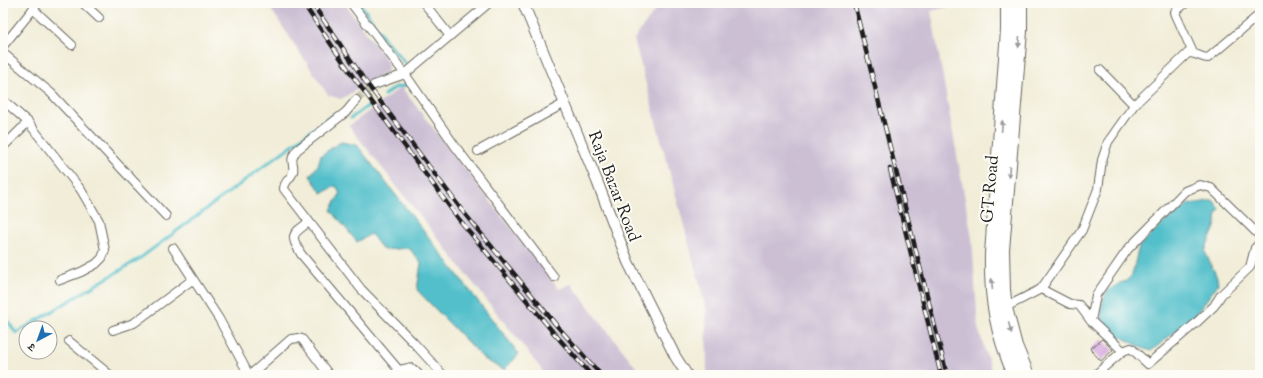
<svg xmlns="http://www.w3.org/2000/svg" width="1263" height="378" viewBox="0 0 1263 378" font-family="'Sorts Mill Goudy','Noto Serif Devanagari',serif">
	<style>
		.industrial { fill: #ccbfd4 }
		.water { fill: #52bfcb; stroke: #376e74 }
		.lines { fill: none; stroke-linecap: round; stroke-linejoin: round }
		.stream { stroke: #52bfcb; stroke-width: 3 }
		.building { fill: #d09dda }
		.minor-tunnel { stroke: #c6c3b2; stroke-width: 8; stroke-dasharray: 8 4; stroke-linecap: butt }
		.minor-casing { stroke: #67655e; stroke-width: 10 }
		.tertiary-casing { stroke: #67655e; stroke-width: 12 }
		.trunk-casing { stroke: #67655e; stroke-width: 16 }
		.minor { stroke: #fff; stroke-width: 8 }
		.tertiary { stroke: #fff; stroke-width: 10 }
		.trunk { stroke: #fff; stroke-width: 14 }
		.rail-casing { stroke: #1c1c1c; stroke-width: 4.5 }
		.rail { stroke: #fdfcf7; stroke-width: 3; stroke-dasharray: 9; stroke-linecap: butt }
		.oneway { fill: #999 }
		.labels { text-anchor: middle; stroke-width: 4; stroke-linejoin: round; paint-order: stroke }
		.street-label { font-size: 17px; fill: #1c1c1c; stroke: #fdfcf7 }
	</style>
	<rect width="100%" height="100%" fill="#fdfcf7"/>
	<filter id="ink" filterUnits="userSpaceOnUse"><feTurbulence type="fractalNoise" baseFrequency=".025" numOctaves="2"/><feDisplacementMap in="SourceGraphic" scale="8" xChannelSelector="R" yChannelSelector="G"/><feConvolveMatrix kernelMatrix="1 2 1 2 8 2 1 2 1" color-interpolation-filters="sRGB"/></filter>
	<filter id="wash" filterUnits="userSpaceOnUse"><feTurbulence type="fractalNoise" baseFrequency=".012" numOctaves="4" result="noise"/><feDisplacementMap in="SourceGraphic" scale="16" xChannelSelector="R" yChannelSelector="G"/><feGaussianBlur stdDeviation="0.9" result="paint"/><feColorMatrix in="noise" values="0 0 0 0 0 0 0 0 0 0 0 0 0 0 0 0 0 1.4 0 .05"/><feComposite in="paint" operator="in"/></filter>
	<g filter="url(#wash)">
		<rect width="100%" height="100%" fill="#f1edd8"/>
		<g class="industrial">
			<polygon points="267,3 344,3 387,61 388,71 341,99 328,95"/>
			<polygon points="658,3 966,3 931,11 972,238 978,328 993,375 707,375 706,308 634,39 659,5"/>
			<polygon points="401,87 559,289 571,284 642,375 546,375 349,126"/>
		</g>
		<g class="water">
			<polygon points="341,142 357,145 519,354 504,370 484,359 417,290 421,263 409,248 383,250 371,234 357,242 331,210 340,194 336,186 322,193 310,176 318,165 321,155"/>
			<path d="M1213,200L1220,209C1214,217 1218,219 1215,227C1212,236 1207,243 1205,252L1217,277L1218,284L1194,317L1151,351L1142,348L1114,333L1102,319L1101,307L1107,291L1120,283L1126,281L1132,275L1139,246L1162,224L1187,205Z"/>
		</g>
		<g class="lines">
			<g class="stream">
				<polyline points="360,3 386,41 405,63"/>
				<polyline points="384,95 394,88 407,85"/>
				<polyline points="351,118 368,106"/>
				<polyline points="3,314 16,333 139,259 334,114"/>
			</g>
		</g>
		<g id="blocks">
			<polygon class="building" points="1102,339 1113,350 1101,361 1090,349"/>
		</g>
	</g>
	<g filter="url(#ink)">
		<use href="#blocks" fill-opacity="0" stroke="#67655e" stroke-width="1"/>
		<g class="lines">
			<polyline class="minor-tunnel" points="356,100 374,85"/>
			<defs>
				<g id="minor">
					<polyline points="83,3 99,18"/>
					<polyline points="351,3 405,74 455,146 554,277"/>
					<polyline points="424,3 450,36"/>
					<polyline points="1186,3 1175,12 1176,15 1193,53"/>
					<polyline points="33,9 72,45"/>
					<polyline points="3,46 38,3"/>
					<polyline points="3,53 51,93 166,216"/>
					<polyline points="1100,70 1134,105"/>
					<polyline points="374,85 405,74 489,3"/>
					<polyline points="3,100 28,122 81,190 99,221 105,250 102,258 96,264 81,272 60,280"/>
					<path d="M356,100L346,112L297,150C288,162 295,162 293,172C291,179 284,181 284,189L361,289L414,343L443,375"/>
					<polyline points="3,147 28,122"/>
					<polyline points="478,151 565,103"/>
					<path d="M309,222C291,235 290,235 301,254L397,368L398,370C410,368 411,365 419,375"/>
					<polyline points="173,248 219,319 249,375"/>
					<polyline points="1041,289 1070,304 1079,305 1091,321 1123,351 1131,348 1148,364 1196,323 1214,306 1221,295 1250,267 1255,248 1260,243"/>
					<path d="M1002,309L1041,289L1082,230L1098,189L1102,160L1108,142L1134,105L1188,53C1195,52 1201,58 1208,58L1260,14"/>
					<polyline points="1091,321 1096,295 1128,249 1185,191 1200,185 1211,188 1260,236"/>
					<polyline points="113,330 134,323 192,280"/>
					<polyline points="69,341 110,375"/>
					<polyline points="250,375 291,339 299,338 302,339 329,375"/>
					<polyline points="1095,375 1123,351"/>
				</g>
				<polyline id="tertiary" points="523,3 597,181 628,262 675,356 687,375"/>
				<g id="trunk">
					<path d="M1008,3V30L992,254C991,301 997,332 1015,375"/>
					<polyline points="1020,3 1020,31 1002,250 1003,290 1005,308 1015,346 1027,375"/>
				</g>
			</defs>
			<use href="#minor" class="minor-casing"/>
			<use href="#tertiary" class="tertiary-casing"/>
			<use href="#trunk" class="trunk-casing"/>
			<use href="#minor" class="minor"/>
			<use href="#tertiary" class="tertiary"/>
			<use href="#trunk" class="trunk"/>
			<defs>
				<g id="rail">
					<polyline points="303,3 352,75 458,218 553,332 591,375"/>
					<polyline points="312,3 365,81 464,213 557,326 601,375"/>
					<polyline points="854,3 947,375"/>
					<polyline points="890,169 941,375"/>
				</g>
			</defs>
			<use href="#rail" class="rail-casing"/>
			<use href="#rail" class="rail"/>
		</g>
		<defs><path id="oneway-solid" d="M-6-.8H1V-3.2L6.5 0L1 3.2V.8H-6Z"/></defs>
		<g class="oneway">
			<use href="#oneway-solid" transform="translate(1019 42) rotate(95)"/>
			<use href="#oneway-solid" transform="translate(1002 126) rotate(-86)"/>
			<use href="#oneway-solid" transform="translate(1009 172) rotate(95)"/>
			<use href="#oneway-solid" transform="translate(992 284) rotate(-94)"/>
			<use href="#oneway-solid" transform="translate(1010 328) rotate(75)"/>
		</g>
	</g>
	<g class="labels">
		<g class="street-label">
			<text transform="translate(615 186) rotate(69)" y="6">Raja Bazar Road</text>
			<text transform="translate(989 189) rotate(-85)" y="6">GT Road</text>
		</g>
	</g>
	<rect width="1263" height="378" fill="none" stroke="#fdfcf7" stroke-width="16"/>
	<g transform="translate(38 340) rotate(221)"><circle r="19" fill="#fdfcf7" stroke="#a3a29f"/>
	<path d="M0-3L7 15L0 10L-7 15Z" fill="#1f6fb2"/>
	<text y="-6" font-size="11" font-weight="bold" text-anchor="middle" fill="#1c1c1c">उ</text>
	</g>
</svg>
